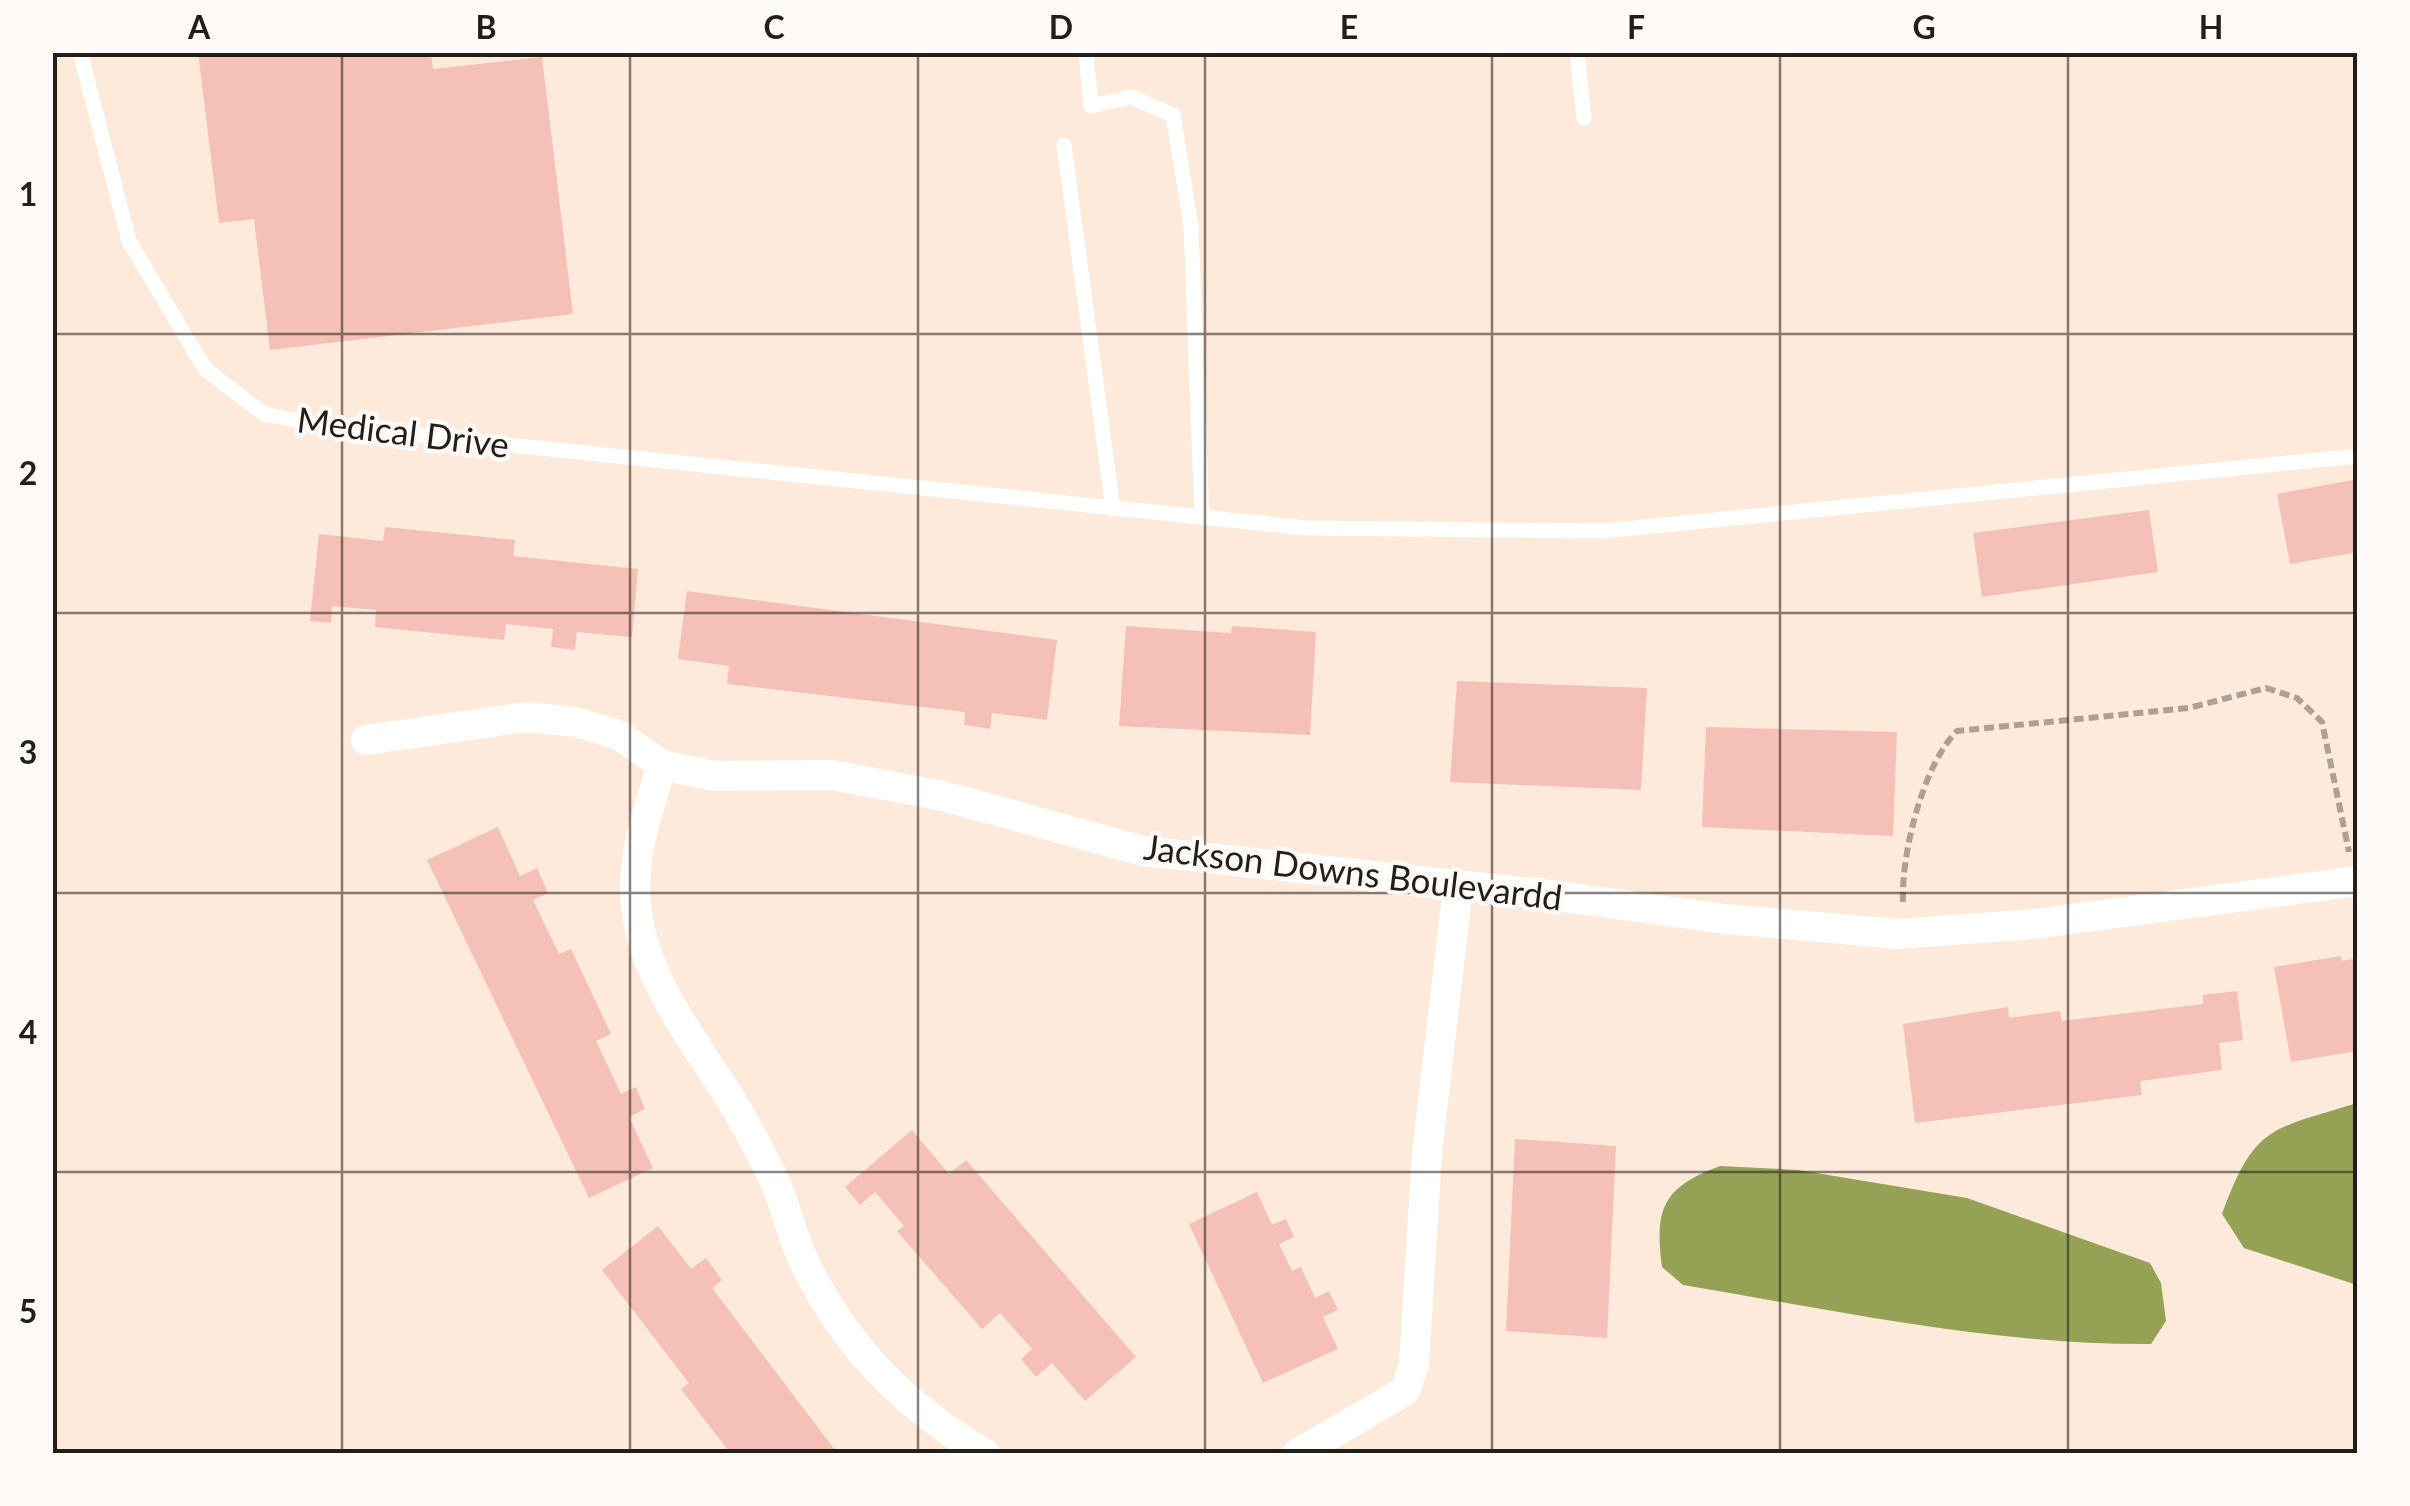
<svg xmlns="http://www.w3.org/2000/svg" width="2410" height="1506" viewBox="0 0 2410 1506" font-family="Lato,sans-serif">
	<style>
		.water { fill: #95a255 }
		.building { fill: #f5c0b6 }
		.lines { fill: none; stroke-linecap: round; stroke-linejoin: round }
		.path { stroke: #aea094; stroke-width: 6; stroke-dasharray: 10 5; stroke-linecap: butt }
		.lane { stroke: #fff; stroke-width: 15 }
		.street { stroke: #fff; stroke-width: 30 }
		.grid { fill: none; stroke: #241e18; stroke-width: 2.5; stroke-opacity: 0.55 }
		.labels { text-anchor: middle; stroke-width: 9; stroke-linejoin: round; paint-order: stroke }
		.street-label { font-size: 35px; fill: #241e18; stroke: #fefaf7 }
		.neatline { fill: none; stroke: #241e18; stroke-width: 4 }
		.grid-label { font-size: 32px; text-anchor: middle; font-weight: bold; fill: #241e18 }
	</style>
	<rect width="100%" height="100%" fill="#fdeadb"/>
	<g class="water">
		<path d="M2357,1103V1285L2244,1248L2222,1214C2255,1124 2271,1130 2357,1103Z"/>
		<path d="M1720,1166L1798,1170L1967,1198L2150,1263L2161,1283L2166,1321L2151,1344C1995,1345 1837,1311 1683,1285L1662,1267C1654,1207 1664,1187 1720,1166Z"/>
	</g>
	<g class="building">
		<polygon points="198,52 431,52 433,69 542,57 573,314 270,350 254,219 219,223"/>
		<polygon points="2358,479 2358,552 2290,564 2277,494"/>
		<polygon points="2149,510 2158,572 1982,597 1973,533"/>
		<polygon points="385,527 515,540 513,556 638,569 632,637 577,632 575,650 551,647 553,629 506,624 504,640 375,627 376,610 332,606 331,623 310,621 319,534 383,541"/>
		<polygon points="687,591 1057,640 1047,720 992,713 990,729 964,725 965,712 727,684 729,666 678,659"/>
		<polygon points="1126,626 1231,633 1232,626 1316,632 1310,735 1119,726"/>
		<polygon points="1457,681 1647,688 1641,790 1450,782"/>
		<polygon points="1706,727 1897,732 1893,836 1702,827"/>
		<polygon points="498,827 520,876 537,868 548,893 533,900 559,954 571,949 611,1034 596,1041 621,1094 636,1087 645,1109 629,1117 653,1168 589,1198 427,860"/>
		<polygon points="2341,956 2342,961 2358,958 2358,1051 2291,1062 2274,967"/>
		<polygon points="2237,991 2243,1040 2219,1043 2222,1070 2140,1081 2142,1095 1915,1123 1903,1024 2008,1007 2009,1018 2060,1011 2062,1021 2203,1004 2203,995"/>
		<polygon points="912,1130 949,1174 966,1160 1136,1357 1085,1401 1052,1363 1036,1377 1021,1359 1032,1349 1000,1313 982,1329 897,1231 904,1226 875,1192 860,1205 845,1187"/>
		<polygon points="1515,1139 1616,1146 1607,1338 1506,1331"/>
		<polygon points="1257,1192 1272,1225 1286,1219 1294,1237 1279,1244 1292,1271 1301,1267 1315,1298 1329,1291 1338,1310 1323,1317 1338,1349 1263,1383 1189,1224"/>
		<polygon points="658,1226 691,1269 706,1258 722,1280 712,1288 838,1454 731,1454 681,1389 689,1383 602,1270"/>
	</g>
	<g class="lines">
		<path class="path" d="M1903,902C1901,854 1923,765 1957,731L2189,708L2266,688L2297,698L2322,722L2349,852"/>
		<g class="lane">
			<polyline points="80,52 129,241 205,369 264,414 328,426 1307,528 1603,531 2358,456"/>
			<polyline points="1086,52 1091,106 1131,97 1173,115 1191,226 1202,518"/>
			<polyline points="1577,52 1584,118"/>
			<polyline points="1064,145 1113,509"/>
		</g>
		<g class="street">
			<polyline points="366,740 527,717 576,722 619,735 662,765 685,770 715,776 832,775 943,796 1143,851 1550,895 1725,919 1899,934 2034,924 2358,881"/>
			<path d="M662,765C646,817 628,865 638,920C651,992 703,1052 739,1113C751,1135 764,1158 774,1180C786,1205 791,1234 803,1259C844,1346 903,1405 985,1454"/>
			<polyline points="1297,1454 1405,1391 1414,1364 1427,1153 1458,887"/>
		</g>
	</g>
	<path class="grid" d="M342,52V1454M630,52V1454M918,52V1454M1205,52V1454M1492,52V1454M1780,52V1454M2068,52V1454M52,334H2358M52,613H2358M52,893H2358M52,1172H2358"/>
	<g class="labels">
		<g class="street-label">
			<text transform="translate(403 433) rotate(7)" y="12">Medical Drive</text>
			<text transform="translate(1353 873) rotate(7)" y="12">Jackson Downs Boulevardd</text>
		</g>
	</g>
	<rect width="2410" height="1506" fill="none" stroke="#fefaf7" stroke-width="110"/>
	<rect x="55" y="55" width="2300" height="1396" class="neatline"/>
	<g class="grid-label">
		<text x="199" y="39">A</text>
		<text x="486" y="39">B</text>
		<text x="774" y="39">C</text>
		<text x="1061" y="39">D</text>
		<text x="1349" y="39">E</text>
		<text x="1636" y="39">F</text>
		<text x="1924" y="39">G</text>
		<text x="2211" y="39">H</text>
		<text x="28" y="206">1</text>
		<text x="28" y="485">2</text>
		<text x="28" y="764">3</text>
		<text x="28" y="1044">4</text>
		<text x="28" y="1323">5</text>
	</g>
</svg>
